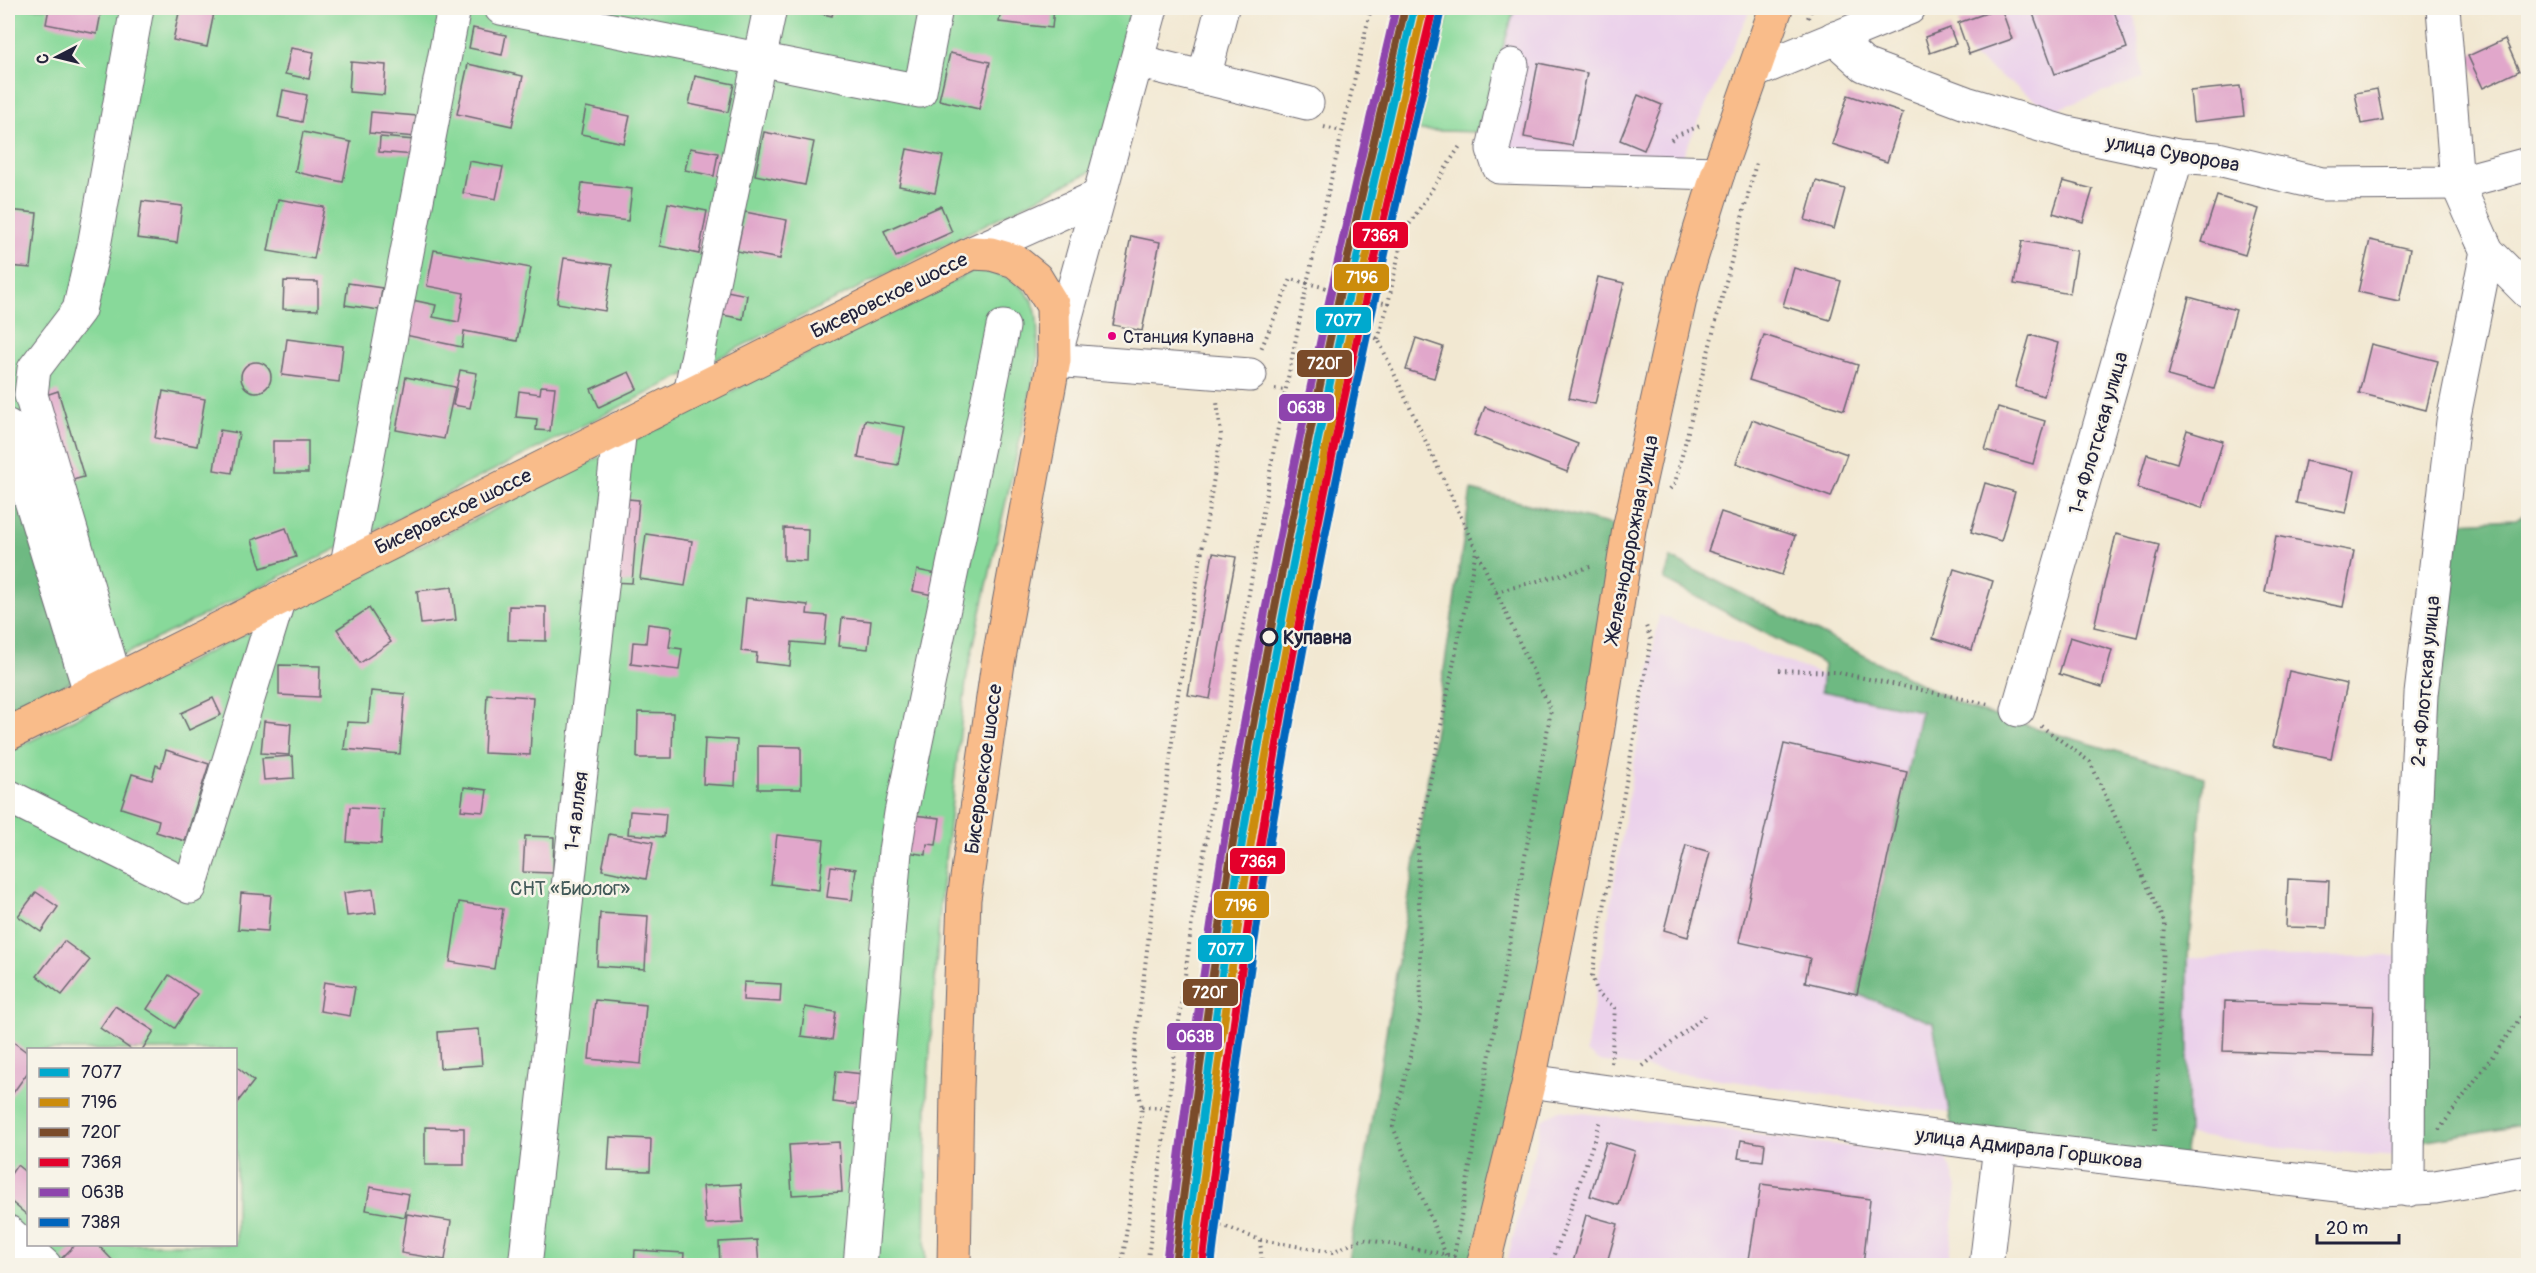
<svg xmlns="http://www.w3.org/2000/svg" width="2536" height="1273" viewBox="0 0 2536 1273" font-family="Pangolin,sans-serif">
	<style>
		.built { fill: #ebd1eb }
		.green { fill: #88d99a; stroke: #557e6a; stroke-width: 1.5; fill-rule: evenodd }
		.forest { fill: #6eb982; stroke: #486e5e; stroke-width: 1.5 }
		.building { fill: #e1a7cb }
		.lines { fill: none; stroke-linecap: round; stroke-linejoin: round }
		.minor-casing { stroke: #6b6770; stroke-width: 35 }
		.major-casing { stroke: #6b6770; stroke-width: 35 }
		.path { stroke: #6b6770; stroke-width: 4; stroke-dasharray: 1.5 4.5; stroke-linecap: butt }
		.minor { stroke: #fff; stroke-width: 33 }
		.major { stroke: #f9bc8a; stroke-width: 33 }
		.rail-1-casing { stroke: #f7f3e8; stroke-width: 12 }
		.rail-2-casing { stroke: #f7f3e8; stroke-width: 12 }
		.rail-3-casing { stroke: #f7f3e8; stroke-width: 12 }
		.rail-4-casing { stroke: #f7f3e8; stroke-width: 12 }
		.rail-5-casing { stroke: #f7f3e8; stroke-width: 12 }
		.rail-6-casing { stroke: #f7f3e8; stroke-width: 12 }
		.rail-1 { stroke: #00a9ce; stroke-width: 8 }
		.rail-2 { stroke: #cc8c0c; stroke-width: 8 }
		.rail-3 { stroke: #7a4b2a; stroke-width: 8 }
		.rail-4 { stroke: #e4002b; stroke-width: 8 }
		.rail-5 { stroke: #8e44ad; stroke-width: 8 }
		.rail-6 { stroke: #0065bd; stroke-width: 8 }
		.bus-dot { fill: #e5007d; stroke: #f7f3e8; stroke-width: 2 }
		.stop-dot { fill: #f7f3e8; stroke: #22223b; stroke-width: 3 }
		.labels { text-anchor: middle; stroke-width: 5; stroke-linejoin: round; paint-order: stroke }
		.bus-label { font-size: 18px; fill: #22223b; stroke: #f7f3e8; text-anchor: start }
		.street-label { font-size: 20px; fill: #22223b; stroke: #f7f3e8 }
		.stop-label { font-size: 20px; font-weight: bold; fill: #22223b; stroke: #f7f3e8; text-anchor: start }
		.park-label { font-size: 20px; fill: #415958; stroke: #f7f3e8 }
		.line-badge { stroke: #f7f3e8; stroke-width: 2 }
		.badge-label { font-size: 16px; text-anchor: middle; font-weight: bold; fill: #fff }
	</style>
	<rect width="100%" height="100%" fill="#f7f3e8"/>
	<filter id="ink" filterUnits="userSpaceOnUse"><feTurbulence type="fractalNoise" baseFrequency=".0167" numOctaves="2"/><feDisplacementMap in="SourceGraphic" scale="12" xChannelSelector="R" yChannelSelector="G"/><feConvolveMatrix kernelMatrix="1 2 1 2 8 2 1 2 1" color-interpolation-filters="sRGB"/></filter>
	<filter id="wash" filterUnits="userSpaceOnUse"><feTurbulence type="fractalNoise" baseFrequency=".008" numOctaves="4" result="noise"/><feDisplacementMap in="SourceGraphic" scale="24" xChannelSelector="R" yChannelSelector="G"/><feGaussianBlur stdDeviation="1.35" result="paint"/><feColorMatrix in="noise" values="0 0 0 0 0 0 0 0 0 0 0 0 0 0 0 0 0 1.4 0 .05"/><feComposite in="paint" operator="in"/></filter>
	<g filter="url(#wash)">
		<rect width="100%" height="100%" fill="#f2e8d2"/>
		<g class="built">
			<polygon points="1515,8 1751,8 1677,168 1493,149 1477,132"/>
			<polygon points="1999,8 2131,8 2136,20 2143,78 2057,109 2044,106 1969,54 1958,23"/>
			<polygon points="1659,615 1921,711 1907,772 1933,1023 1949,1113 1599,1061 1586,1052"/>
			<polygon points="2398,956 2396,1157 2281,1147 2188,1135 2188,958"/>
			<polygon points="1559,1110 1947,1159 1957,1187 1948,1265 1506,1266 1542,1120"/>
		</g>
		<g class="green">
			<polygon points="8,8 1151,8 1108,163 84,675 8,426"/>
			<polygon points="1451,8 1515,8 1477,132 1410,130"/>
			<path d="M975,270C1002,272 1029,284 1036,312C1039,327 1037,344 1038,359L967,674L941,894L927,1094L925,1265L8,1266V752ZM28,1050H236V1244H28Z"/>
		</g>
		<g class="forest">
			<polygon points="8,426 84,675 8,714"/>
			<polygon points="1471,490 1629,529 1483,1265 1347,1266 1418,842"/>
			<polygon points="2528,513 2528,1124 2408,1143 2441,523 2515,519"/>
			<polygon points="1671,558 1968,708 2204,777 2188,957 2188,1135 2182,1166 1954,1139 1933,1023 1857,994 1921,711 1821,691 1824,664 1664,580"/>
		</g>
		<g id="blocks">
			<g class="building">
				<polygon points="49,8 102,8 97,34 46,24"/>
				<polygon points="180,8 215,8 207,47 173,40"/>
				<polygon points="798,8 834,8 832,16"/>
				<polygon points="1001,8 1054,8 1052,28 999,22"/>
				<polygon points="2001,8 2012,39 1969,54 1958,23"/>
				<polygon points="2031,8 2113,8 2127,48 2055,74"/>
				<polygon points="473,28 506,35 502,55 469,48"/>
				<polygon points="1950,28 1956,44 1930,53 1925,37"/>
				<polygon points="2505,39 2519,71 2483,88 2468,56"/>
				<polygon points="291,48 314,52 309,79 285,74"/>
				<polygon points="950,53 990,62 979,109 939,100"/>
				<polygon points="351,62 386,65 384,95 349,92"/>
				<polygon points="1538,63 1587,73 1572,146 1524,137"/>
				<polygon points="468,64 523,76 512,126 457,114"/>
				<polygon points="695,76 734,84 728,112 689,104"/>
				<polygon points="2240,86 2244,116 2193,122 2190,91"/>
				<polygon points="2377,89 2383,120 2361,124 2355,93"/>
				<polygon points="283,90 307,95 302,122 278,117"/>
				<polygon points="1638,95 1662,105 1644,150 1620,140"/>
				<polygon points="1848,95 1903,113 1887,162 1832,144"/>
				<polygon points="586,107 630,116 624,143 581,134"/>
				<polygon points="371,112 417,116 416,137 369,133"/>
				<polygon points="303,132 351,142 343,182 295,172"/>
				<polygon points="764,132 814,142 805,185 755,175"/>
				<polygon points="380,137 415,140 414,155 379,152"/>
				<polygon points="690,148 718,153 714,176 685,170"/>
				<polygon points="907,149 943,156 935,193 899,186"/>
				<polygon points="469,161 503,167 496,199 463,193"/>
				<polygon points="1816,181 1845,189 1834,229 1805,220"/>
				<polygon points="2063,181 2093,189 2083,222 2053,213"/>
				<polygon points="582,183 632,189 628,221 578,215"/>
				<polygon points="2217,196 2259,209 2245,255 2202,242"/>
				<polygon points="278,199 324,207 314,259 268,251"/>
				<polygon points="142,201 182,206 177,243 137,238"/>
				<polygon points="668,203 707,211 699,254 660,246"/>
				<polygon points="941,206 952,232 896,257 884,231"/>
				<polygon points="8,210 37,213 31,268 8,266"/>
				<polygon points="745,212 787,220 780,259 737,251"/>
				<polygon points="1131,236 1160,242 1142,331 1113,325"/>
				<polygon points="2370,240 2410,249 2399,301 2358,292"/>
				<polygon points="2022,241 2077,251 2070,294 2014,284"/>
				<polygon points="434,250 531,268 517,341 464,331 462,347 405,335 412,300 436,305 433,317 459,322 464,293 427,286"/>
				<polygon points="564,258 612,265 605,311 557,303"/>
				<polygon points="1794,268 1841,281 1830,320 1783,306"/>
				<polygon points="1598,277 1624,283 1595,404 1569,398"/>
				<polygon points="284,281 318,282 318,310 283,309"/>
				<polygon points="348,283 382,288 379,310 345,305"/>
				<polygon points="717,289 747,295 743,319 713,313"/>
				<polygon points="2189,297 2236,310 2214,389 2168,376"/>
				<polygon points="1764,335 1858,365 1844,410 1749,380"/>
				<polygon points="2030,335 2058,343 2044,396 2015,387"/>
				<polygon points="1416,338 1443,347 1434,378 1406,370"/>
				<polygon points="287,339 343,346 339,382 282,375"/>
				<polygon points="2371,344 2438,361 2426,410 2359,393"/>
				<circle cx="256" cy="377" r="15"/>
				<polygon points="460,370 477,373 470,408 453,405"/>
				<polygon points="629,372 637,389 599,407 591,389"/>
				<polygon points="406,377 455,387 444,439 396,430"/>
				<polygon points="541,386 555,387 550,431 536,430 537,419 516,417 519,391 540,394"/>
				<polygon points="58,391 84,477 69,481 43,396"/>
				<polygon points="163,391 205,399 197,446 155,438"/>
				<polygon points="1485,407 1578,444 1567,472 1474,435"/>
				<polygon points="1998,407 2045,421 2033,464 1985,450"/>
				<polygon points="865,420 905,427 898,465 858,458"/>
				<polygon points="1752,420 1847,454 1831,497 1736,463"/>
				<polygon points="220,430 239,433 232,473 214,470"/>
				<polygon points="2187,430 2223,441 2202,508 2137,488 2147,454 2177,463"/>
				<rect x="273" y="441" width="35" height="32"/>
				<polygon points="2305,461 2355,471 2346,513 2296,503"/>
				<polygon points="1985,483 2015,492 2001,541 1971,532"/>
				<polygon points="616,498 639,500 632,583 609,582"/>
				<polygon points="1721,512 1795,536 1782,575 1708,551"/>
				<polygon points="286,528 296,557 261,568 252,540"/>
				<polygon points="784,528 808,529 807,561 784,560"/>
				<polygon points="646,534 692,541 685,586 640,579"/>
				<polygon points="2116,534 2159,545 2137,637 2094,627"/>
				<polygon points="2276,536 2354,551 2343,607 2265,592"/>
				<polygon points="1213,553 1236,557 1210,699 1188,695"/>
				<polygon points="1954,569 1993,581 1972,650 1933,638"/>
				<polygon points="917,570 942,575 938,596 913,591"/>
				<polygon points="452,587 456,620 421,624 417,591"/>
				<polygon points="746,598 808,605 807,614 827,616 824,645 792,642 790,666 756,662 757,653 741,651"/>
				<polygon points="509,606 546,607 546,641 508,640"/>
				<polygon points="369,608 391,642 360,663 337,629"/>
				<polygon points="842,618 871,621 868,649 839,646"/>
				<polygon points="648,624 672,627 669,647 682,649 679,670 631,664 633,642 646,643"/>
				<polygon points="2070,637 2112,650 2102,687 2059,674"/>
				<polygon points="279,665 320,666 319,697 279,695"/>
				<polygon points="2289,671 2347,684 2331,758 2273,746"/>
				<polygon points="371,691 405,694 400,754 344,749 347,722 368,723"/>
				<polygon points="487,694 533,697 530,755 484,753"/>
				<polygon points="213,698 221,715 189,730 181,713"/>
				<polygon points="638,712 673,713 672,758 637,758"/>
				<polygon points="264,721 291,724 289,755 261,753"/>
				<polygon points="705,738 737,740 735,786 703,784"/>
				<polygon points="1784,744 1907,772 1857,994 1805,982 1810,958 1739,942"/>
				<polygon points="758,746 801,747 801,789 758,789"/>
				<polygon points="166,750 209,764 185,841 156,832 159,820 121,808 132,774 152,780 156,765 161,767"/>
				<polygon points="293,756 294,778 264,780 262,758"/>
				<polygon points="464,787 487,790 484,812 461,810"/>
				<polygon points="350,807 383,809 381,844 347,842"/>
				<polygon points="630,811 666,814 664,837 628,834"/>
				<polygon points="913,815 940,818 936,845 927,844 926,855 900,851"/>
				<polygon points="609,834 653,842 646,879 602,870"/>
				<polygon points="777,835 824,840 819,890 771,884"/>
				<polygon points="525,836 554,837 553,873 523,872"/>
				<polygon points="1686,845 1710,852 1688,937 1664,930"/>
				<polygon points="831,866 856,869 852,900 827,897"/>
				<polygon points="2288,879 2329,881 2327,928 2286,927"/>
				<polygon points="373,889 376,913 347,916 344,893"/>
				<polygon points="36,892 58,907 41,932 18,916"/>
				<polygon points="241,893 271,895 268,931 238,929"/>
				<polygon points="459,902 503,909 494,969 450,962"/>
				<polygon points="600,913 648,916 645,969 597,966"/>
				<polygon points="64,941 90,960 62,995 37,976"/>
				<polygon points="169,975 197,994 175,1028 147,1009"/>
				<polygon points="324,982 355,987 350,1016 320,1011"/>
				<polygon points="744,982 781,984 780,1002 743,1000"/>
				<polygon points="595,1000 646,1005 641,1064 589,1059"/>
				<polygon points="2225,1001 2374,1006 2372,1056 2223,1051"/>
				<polygon points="115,1006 154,1031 142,1050 132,1050 100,1028"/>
				<polygon points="805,1007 836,1012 832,1040 801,1036"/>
				<polygon points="479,1029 482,1065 440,1068 438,1032"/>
				<polygon points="8,1038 28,1053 28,1072 8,1100"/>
				<polygon points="236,1066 254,1081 236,1104"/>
				<polygon points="836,1071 863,1074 859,1105 833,1102"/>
				<polygon points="425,1127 464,1128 464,1165 425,1165"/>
				<polygon points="610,1137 651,1139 650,1171 608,1170"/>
				<polygon points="1741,1140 1765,1144 1763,1161 1738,1158"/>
				<polygon points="839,1142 842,1192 792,1195 789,1145"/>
				<polygon points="1606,1142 1635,1151 1619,1205 1590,1196"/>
				<polygon points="17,1165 28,1174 28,1216 8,1199 8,1178"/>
				<polygon points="741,1184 743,1222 706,1224 703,1186"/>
				<polygon points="1761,1184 1870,1199 1863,1266 1748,1266"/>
				<polygon points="370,1187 409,1194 405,1217 366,1210"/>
				<polygon points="407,1214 451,1221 445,1260 401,1253"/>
				<polygon points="1586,1215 1618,1224 1606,1266 1572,1266"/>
				<polygon points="757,1240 759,1266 720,1266 719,1242"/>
				<polygon points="76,1244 97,1244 118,1266 70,1266 62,1258"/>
				<polygon points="635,1250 684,1253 683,1266 634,1266"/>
			</g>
		</g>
	</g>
	<g filter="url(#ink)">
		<use href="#blocks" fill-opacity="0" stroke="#6b6770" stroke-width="1.5"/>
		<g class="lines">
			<defs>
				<g id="minor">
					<polyline points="501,8 920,91 936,8"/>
					<polyline points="1151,8 1054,360 1250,375"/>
					<polyline points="1834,38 1864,65 1966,103 2067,133 2177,156 2218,159 2322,184 2457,183 2528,164"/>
					<polyline points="1137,61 1307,103"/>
					<polyline points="1512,65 1493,149 1499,167 1718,173"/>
					<polyline points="1753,72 1909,8"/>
					<polyline points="1204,78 1222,8"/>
					<polyline points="2479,234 2487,251 2528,292"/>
					<polyline points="972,253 1099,196"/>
					<polyline points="690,393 770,8"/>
					<polyline points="8,426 90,692"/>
					<polyline points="347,564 454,8"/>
					<polyline points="115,679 31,395 34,369 79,310 94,246 137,8"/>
					<polyline points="2018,710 2177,156"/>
					<polyline points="8,796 190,887 279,598"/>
					<polyline points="1529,1081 2000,1146 2381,1190 2435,1187 2528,1171"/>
					<polyline points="2408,1190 2409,946 2421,694 2453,421 2487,251 2457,183 2443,8"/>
					<polyline points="8,1232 45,1266"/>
					<polyline points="525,1266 620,428"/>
					<polyline points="860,1266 895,851 901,813 1003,327"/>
					<polyline points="1986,1266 2000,1146"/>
				</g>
				<g id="major">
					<polyline points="8,734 972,253 991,254 1015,261 1036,278 1053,306 1054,360 998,663 964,899 957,1088 954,1266"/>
					<polyline points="1483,1266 1529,1081 1595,746 1629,529 1684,281 1718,173 1776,8"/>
				</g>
			</defs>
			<use href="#minor" class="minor-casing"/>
			<use href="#major" class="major-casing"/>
			<g class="path">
				<polyline points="1371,8 1307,283 1388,304"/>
				<polyline points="1808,18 1812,8"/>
				<polyline points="1324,127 1341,131"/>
				<polyline points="1671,140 1675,136 1702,125"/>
				<polygon points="1359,331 1367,333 1378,339 1551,710 1454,1256 1363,1239 1332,1252 1260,1240 1224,1226 1205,1224 1275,751"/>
				<polyline points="1378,339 1388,304 1403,234 1460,146 1463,147"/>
				<polyline points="1275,389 1285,390"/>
				<polyline points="1670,489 1675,483 1756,163"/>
				<polyline points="1496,592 1594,566"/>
				<polyline points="1779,670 1835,672 1988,704"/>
				<polyline points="2041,726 2090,762 2165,924 2155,1133"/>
				<polyline points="1611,1063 1615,1008 1598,994 1592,976 1651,640 1645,623"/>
				<polyline points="1643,1066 1707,1014"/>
				<polyline points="1142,1107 1166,1108"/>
				<polyline points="2439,1130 2528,1007"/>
				<polyline points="1260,1240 1262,1266"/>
				<polyline points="1446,1255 1393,1127 1421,1011 1418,842 1476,551"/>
				<polyline points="1122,1266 1142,1107 1133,1066 1177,701 1221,435 1217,402"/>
				<polyline points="1147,1266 1192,922 1275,443 1307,283 1291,279 1261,349"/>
				<polyline points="1551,1266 1601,1120"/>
			</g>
			<use href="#minor" class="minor"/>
			<use href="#major" class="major"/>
			<defs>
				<path id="rail-1" d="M1184,1266C1203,1106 1224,947 1251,788C1297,526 1353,267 1414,8"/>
				<path id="rail-2" d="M1193,1266C1212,1106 1233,947 1260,789C1306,527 1362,268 1423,10"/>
				<path id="rail-3" d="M1175,1265C1194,1105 1215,946 1242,788C1287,526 1344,266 1405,8"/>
				<path id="rail-4" d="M1202,1266C1221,1109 1243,952 1268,796C1312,533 1370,272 1432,12"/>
				<path id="rail-5" d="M1166,1264C1185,1104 1206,945 1233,787C1278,525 1335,266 1396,8"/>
				<path id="rail-6" d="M1211,1266C1230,1109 1251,953 1277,797C1321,534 1379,274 1440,14"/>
			</defs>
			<use href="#rail-1" class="rail-1-casing"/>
			<use href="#rail-2" class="rail-2-casing"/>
			<use href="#rail-3" class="rail-3-casing"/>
			<use href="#rail-4" class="rail-4-casing"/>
			<use href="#rail-5" class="rail-5-casing"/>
			<use href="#rail-6" class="rail-6-casing"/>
			<use href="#rail-1" class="rail-1"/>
			<use href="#rail-2" class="rail-2"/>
			<use href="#rail-3" class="rail-3"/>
			<use href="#rail-4" class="rail-4"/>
			<use href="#rail-5" class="rail-5"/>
			<use href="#rail-6" class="rail-6"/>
		</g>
	</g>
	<circle class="bus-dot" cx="1112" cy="336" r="5"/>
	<circle class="stop-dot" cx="1269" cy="637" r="8"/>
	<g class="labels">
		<g class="bus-label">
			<text x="1123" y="343">Станция Купавна</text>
		</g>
		<g class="street-label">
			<text transform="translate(2173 153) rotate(10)" y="7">улица Суворова</text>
			<text transform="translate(889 295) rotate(-26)" y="7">Бисеровское шоссе</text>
			<text transform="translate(2098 433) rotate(-74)" y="7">1-я Флотская улица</text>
			<text transform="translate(453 511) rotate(-26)" y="7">Бисеровское шоссе</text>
			<text transform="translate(1631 539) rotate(-79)" y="7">Железнодорожная улица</text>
			<text transform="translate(2425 681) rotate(-85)" y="7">2-я Флотская улица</text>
			<text transform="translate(983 769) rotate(-82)" y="7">Бисеровское шоссе</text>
			<text transform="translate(576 811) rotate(-83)" y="7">1-я аллея</text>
			<text transform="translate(2029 1148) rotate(7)" y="7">улица Адмирала Горшкова</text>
		</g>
		<g class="stop-label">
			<text x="1283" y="644">Купавна</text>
		</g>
		<g class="park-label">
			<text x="570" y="895">СНТ «Биолог»</text>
		</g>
	</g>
	<g class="line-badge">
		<rect x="1352" y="221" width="57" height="28" rx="6" fill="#e4002b"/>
		<rect x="1333" y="263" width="57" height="29" rx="6" fill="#cc8c0c"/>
		<rect x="1315" y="306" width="57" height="28" rx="6" fill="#00a9ce"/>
		<rect x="1296" y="349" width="57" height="29" rx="6" fill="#7a4b2a"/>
		<rect x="1278" y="393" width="57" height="29" rx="6" fill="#8e44ad"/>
		<rect x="1229" y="847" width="57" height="28" rx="6" fill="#e4002b"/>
		<rect x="1213" y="890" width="57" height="29" rx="6" fill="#cc8c0c"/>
		<rect x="1197" y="934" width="57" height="29" rx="6" fill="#00a9ce"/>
		<rect x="1182" y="978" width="57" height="29" rx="6" fill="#7a4b2a"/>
		<rect x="1166" y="1022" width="57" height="29" rx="6" fill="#8e44ad"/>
	</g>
	<g class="badge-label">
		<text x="1380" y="241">736Я</text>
		<text x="1362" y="283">7196</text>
		<text x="1343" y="326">7077</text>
		<text x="1325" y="369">720Г</text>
		<text x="1306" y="413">063В</text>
		<text x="1258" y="867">736Я</text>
		<text x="1241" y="911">7196</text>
		<text x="1226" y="955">7077</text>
		<text x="1210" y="998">720Г</text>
		<text x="1195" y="1042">063В</text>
	</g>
	<rect width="2536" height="1273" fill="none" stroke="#f7f3e8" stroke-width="30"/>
	<rect x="27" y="1048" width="210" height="198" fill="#f7f3e8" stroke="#a29fa3" stroke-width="1.5"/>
	<rect x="39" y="1068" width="30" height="9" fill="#00a9ce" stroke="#a29fa3" stroke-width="1.5"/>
	<text x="81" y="1078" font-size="18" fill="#22223b">7077</text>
	<rect x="39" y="1098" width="30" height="9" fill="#cc8c0c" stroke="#a29fa3" stroke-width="1.5"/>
	<text x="81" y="1108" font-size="18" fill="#22223b">7196</text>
	<rect x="39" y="1128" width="30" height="9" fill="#7a4b2a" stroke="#a29fa3" stroke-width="1.5"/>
	<text x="81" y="1138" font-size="18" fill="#22223b">720Г</text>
	<rect x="39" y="1158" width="30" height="9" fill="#e4002b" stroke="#a29fa3" stroke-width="1.5"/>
	<text x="81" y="1168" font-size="18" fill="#22223b">736Я</text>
	<rect x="39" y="1188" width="30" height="9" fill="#8e44ad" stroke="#a29fa3" stroke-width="1.5"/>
	<text x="81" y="1198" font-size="18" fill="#22223b">063В</text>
	<rect x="39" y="1218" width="30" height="9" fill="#0065bd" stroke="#a29fa3" stroke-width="1.5"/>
	<text x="81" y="1228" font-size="18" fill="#22223b">738Я</text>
	<g transform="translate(57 57) rotate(263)" stroke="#f7f3e8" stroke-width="4.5" paint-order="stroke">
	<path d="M0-4.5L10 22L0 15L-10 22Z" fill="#22223b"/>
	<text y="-9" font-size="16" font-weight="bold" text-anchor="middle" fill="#22223b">С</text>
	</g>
	<path d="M2317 1234v9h82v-9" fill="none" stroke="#22223b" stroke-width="3"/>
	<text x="2326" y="1234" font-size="18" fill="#22223b" stroke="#f7f3e8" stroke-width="4.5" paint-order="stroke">20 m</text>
</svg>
